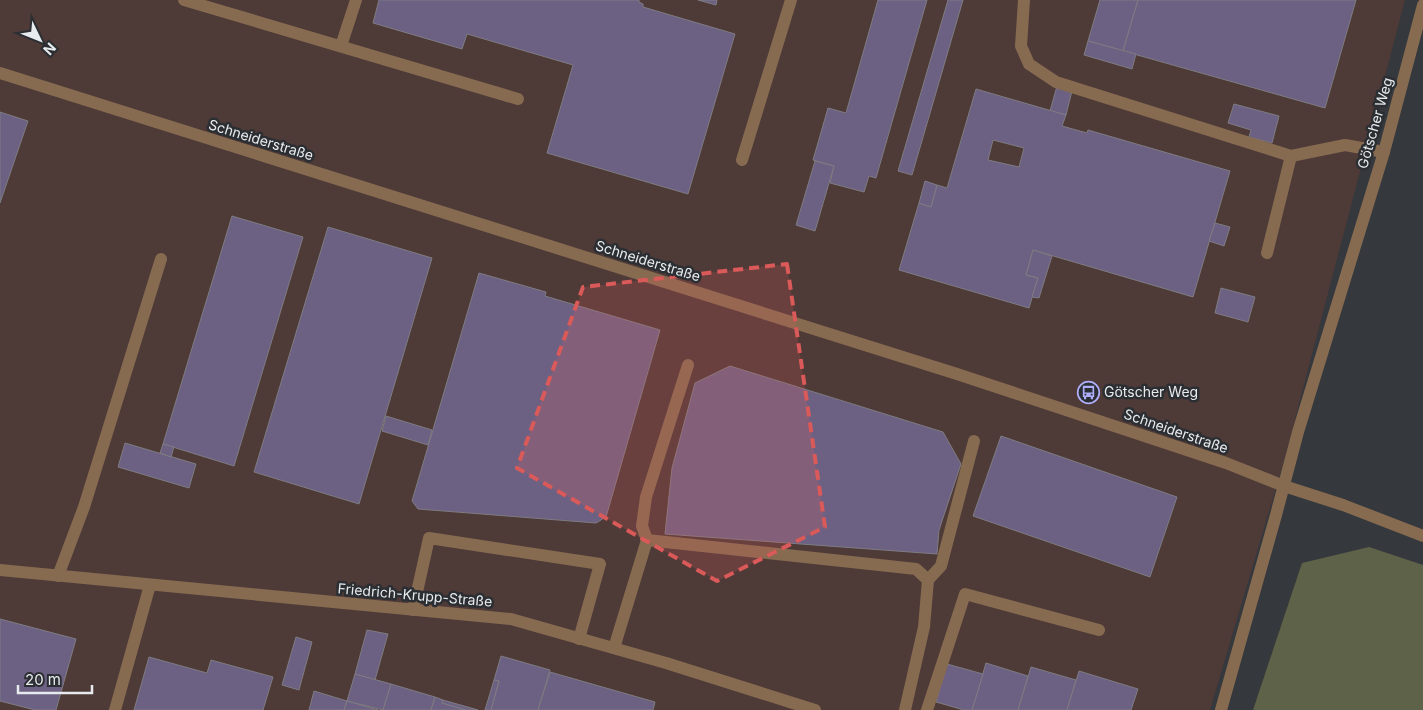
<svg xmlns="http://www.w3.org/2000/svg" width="1423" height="710" viewBox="0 0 1423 710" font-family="Inter,sans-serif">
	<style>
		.industrial { fill: #4e3a37 }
		.green { fill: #5e6249 }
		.building { fill: #6d6183; stroke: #7e7c82; fill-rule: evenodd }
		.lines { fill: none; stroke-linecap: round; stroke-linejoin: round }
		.service { stroke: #866b51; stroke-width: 12 }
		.minor { stroke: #866b51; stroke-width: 12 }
		.tertiary { stroke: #866b51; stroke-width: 12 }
		.marked { fill: #da5959; fill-opacity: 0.2; stroke: #da5959; stroke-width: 4; stroke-dasharray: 10 6; stroke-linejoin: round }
		.labels { text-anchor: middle; stroke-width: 5; stroke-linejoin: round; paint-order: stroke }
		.street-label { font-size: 14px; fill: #e8ebed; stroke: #2b2e32 }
		.poi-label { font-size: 14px; fill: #e8ebed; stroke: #2b2e32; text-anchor: start }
	</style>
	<rect width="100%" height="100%" fill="#35383d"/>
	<polygon class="industrial" points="0,0 1405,0 1284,461 1210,710 0,710"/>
	<polygon class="green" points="1369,547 1423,565 1423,710 1253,710 1302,563"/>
	<g class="building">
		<polygon points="379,0 639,0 639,2 643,4 643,7 735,34 688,194 547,153 573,65 467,34 462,49 373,23"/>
		<polygon points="698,0 717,0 716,5"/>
		<polygon points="878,0 927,0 876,178 869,176 864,192 830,183 834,166 813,160 828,108 846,113"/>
		<polygon points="948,0 963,0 912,175 898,171"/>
		<polygon points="1100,0 1138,0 1123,51 1088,41"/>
		<polygon points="1138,0 1356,0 1325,108 1123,51"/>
		<polygon points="1088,41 1136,54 1132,69 1084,55"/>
		<polygon points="1057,86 1072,91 1066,115 1050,111"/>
		<path d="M976,89L1066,115L1062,126L1087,133L1088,130L1230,171L1193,297L1033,250L1026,275L1038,278L1029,308L899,270L919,203L931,207L937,185L947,188ZM993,140L1024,148L1019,167L988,160Z"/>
		<polygon points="1234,104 1279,116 1272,143 1249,137 1251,130 1228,123"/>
		<polygon points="0,112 28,121 0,203"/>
		<polygon points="815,161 834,166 815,231 796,225"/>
		<polygon points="925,181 937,185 931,207 919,203"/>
		<polygon points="232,216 303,237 234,466 163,444"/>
		<polygon points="1215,223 1230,227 1224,246 1209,241"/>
		<polygon points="328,227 432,258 359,504 254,472"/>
		<polygon points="1033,250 1052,256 1039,298 1032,297 1038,278 1026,275"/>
		<polygon points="479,273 546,292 545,296 660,330 606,517 596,523 418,509 412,501"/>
		<polygon points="1221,288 1255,297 1248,322 1215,313"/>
		<polygon points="730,366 943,432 961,464 939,530 937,554 665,534 672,468 695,383"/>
		<polygon points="386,416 432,430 428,445 382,431"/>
		<polygon points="1001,436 1177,497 1150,577 973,516"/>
		<polygon points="125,443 196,464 189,488 118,467"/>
		<polygon points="163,444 174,447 171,457 160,453"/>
		<polygon points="0,619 76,639 56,710 35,710 0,701"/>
		<polygon points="367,630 388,634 375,680 355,674"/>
		<polygon points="296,637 312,642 299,690 282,685"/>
		<polygon points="501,656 550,670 538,710 491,710 499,681 494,680"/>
		<polygon points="149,657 207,673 211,660 273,677 263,710 134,710"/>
		<polygon points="986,663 1028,676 1018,710 972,710"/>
		<polygon points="947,664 983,674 972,710 964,710 936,702"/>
		<polygon points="1031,667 1076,680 1067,710 1018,710"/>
		<polygon points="1079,671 1138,689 1131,710 1067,710"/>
		<polygon points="550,672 655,702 653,710 538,710"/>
		<polygon points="355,674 391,684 383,710 347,701"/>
		<polygon points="494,680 499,681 491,710 485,710"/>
		<polygon points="391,684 435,697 431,710 383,710"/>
		<polygon points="314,691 347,701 344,710 309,710"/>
		<polygon points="435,697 443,700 442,703 466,710 431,710"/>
		<polygon points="443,700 478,710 466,710 442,703"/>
		<polygon points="347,701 378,710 344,710"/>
	</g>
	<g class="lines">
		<g class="service">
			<polyline points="184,0 518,99"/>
			<polyline points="1024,0 1021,46 1029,64 1056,82 1291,156 1345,145 1384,152"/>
			<polyline points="341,46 356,0"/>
			<polyline points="742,160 791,0"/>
			<polyline points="1267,253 1291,156"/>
			<polyline points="647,540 642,526 646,497 688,365"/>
			<polyline points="58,576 84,507 161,259"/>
			<polyline points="928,580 941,566 974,441"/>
			<polyline points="413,610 429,538 600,564 579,639"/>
			<polyline points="614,648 647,540 916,569 928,580 924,627 905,710"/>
			<polyline points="115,710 150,585"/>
			<polyline points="927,710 965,594 1099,630"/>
		</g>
		<g class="minor">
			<polyline points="1284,486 1343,505 1423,536"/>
			<polyline points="0,570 511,619 666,663 815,710"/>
			<polyline points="1221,710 1276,515 1298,432 1384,152 1423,5"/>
		</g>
		<polyline class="tertiary" points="0,73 957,374 1226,463 1284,486"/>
	</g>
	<path class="marked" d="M787,264L825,527L717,581L517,468L583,287Z"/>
	<defs>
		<symbol id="bus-ring" viewBox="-11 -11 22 22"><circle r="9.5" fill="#2b2e32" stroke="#aeaefa" stroke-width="1.5"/><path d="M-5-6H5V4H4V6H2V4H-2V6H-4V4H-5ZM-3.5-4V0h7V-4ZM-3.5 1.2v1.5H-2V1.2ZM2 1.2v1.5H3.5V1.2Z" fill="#aeaefa"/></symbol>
	</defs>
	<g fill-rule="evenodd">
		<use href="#bus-ring" x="1076" y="380" width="25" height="25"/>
	</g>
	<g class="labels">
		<g class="street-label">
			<text transform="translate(1375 123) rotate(-74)" y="5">Götscher Weg</text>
			<text transform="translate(261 140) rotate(17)" y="5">Schneiderstraße</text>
			<text transform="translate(648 261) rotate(17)" y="5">Schneiderstraße</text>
			<text transform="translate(1176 431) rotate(19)" y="5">Schneiderstraße</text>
			<text transform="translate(415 595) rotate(5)" y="5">Friedrich-Krupp-Straße</text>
		</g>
		<g class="poi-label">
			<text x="1104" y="397">Götscher Weg</text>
		</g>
	</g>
	<g transform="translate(40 40) rotate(133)" stroke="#2b2e32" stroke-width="4" paint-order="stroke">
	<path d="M0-4L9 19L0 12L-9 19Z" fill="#e8ebed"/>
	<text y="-8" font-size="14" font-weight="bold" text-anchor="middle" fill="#e8ebed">N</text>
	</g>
	<path d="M18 685v8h74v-8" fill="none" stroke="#e8ebed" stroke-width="2.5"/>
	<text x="25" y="685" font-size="15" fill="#e8ebed" stroke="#2b2e32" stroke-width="4" paint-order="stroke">20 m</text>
</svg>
